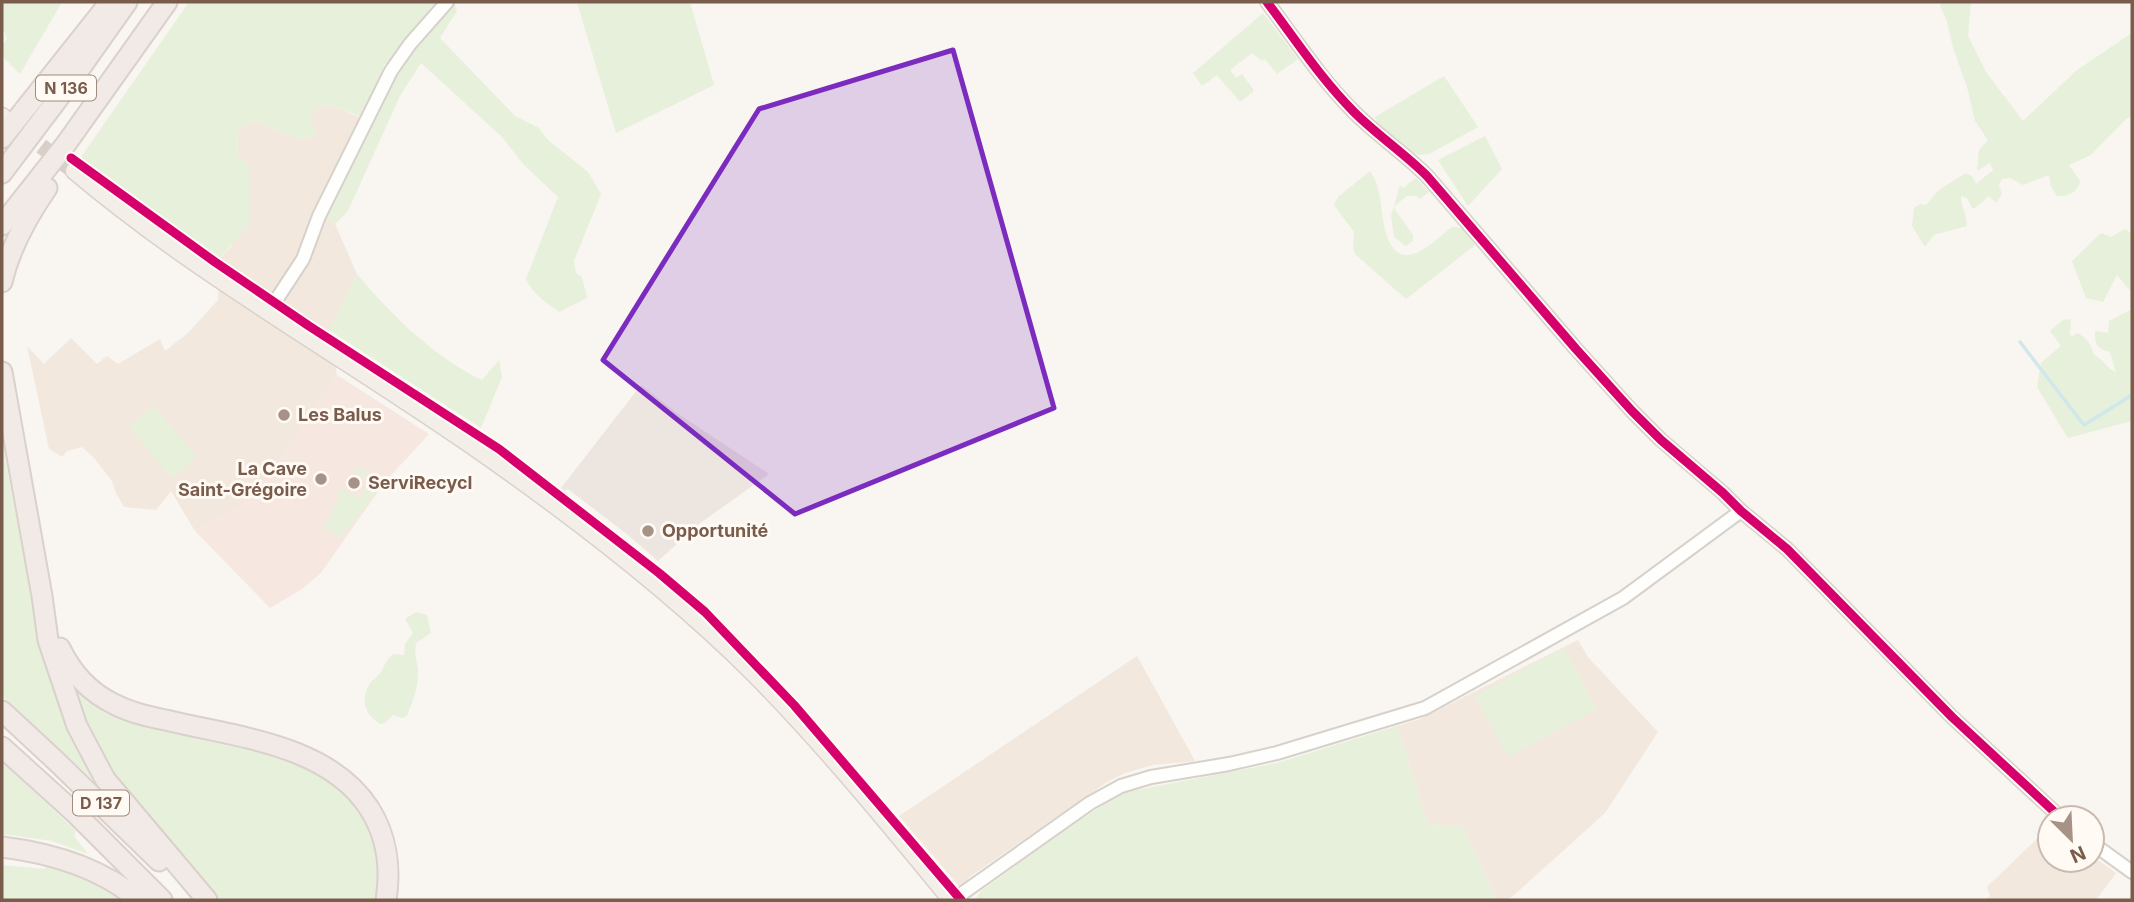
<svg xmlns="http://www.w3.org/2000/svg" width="2134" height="902" viewBox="0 0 2134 902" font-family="Inter,sans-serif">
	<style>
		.residential { fill: #f2e8de }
		.commercial { fill: #f6e8e1 }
		.industrial { fill: #ede5e0 }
		.green { fill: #e7f0db }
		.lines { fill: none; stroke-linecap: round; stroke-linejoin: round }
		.stream { stroke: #d0e8ea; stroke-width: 3.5 }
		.major-tunnel { stroke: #d9cfc7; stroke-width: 16; stroke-dasharray: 16 8; stroke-linecap: butt }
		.minor-casing { stroke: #d7d1cb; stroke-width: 16 }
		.major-casing { stroke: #dad1cc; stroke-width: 19 }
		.highway-casing { stroke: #dad1cc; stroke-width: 23 }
		.minor { stroke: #fefefd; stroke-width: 12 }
		.major { stroke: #f3eee8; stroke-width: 16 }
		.highway { stroke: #f2eae7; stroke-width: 19 }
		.cycleway-casing { stroke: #fffaf3; stroke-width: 13 }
		.cycleway { stroke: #d6006c; stroke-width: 9 }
		.marked { fill: #7b2cbf; fill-opacity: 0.2; stroke: #7b2cbf; stroke-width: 5; stroke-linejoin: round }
		.poi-dot { fill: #a69286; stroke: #fffaf3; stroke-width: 2.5 }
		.labels { text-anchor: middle; stroke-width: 6; stroke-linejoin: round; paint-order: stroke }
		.shield { fill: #fffaf3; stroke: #a28b7f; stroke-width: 2 }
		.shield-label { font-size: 16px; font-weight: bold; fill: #7a5c4d }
		.poi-label { font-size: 18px; font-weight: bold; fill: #7a5c4d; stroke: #fffaf3; text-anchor: start }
	</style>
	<rect width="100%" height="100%" fill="#f9f5f0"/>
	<g class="residential">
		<polygon points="329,104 368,121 325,216 335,224 357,274 329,330 337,375 281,459 247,502 195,531 171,491 156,510 124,507 115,491 112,481 94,458 82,447 67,451 62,457 49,449 27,346 44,364 71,338 97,364 107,356 118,364 160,339 165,351 188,333 218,300 220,258 231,247 238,157 237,129 255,121 301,140 316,135 311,119 314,110"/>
		<polygon points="1578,640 1588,657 1658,732 1605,813 1514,895 1507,900 1497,900 1462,826 1428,824 1397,726 1420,719"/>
		<polygon points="1137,656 1195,761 1153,765 1125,773 1107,782 968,878 969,881 962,887 959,886 899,816"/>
		<polygon points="2050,826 2050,860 2092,860 2092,856 2116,873 2096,900 1985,900 1990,896 1987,887"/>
	</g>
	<polygon class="commercial" points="337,375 429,434 385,482 320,574 299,591 270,608 195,531 247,502 281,459"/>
	<polygon class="industrial" points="641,385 674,411 769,474 699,524 658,561 628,535 568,489 565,491 561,488"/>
	<g class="green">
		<polygon points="2,2 62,2 20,74 2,56 2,46 7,39 2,26"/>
		<polygon points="189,2 442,2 389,66 385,64 383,68 386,70 361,117 329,104 314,110 311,118 316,135 301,140 255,121 237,129 238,157 250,166 249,225 220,258 81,157"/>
		<path d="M454,2L457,11L440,38L515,116L539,128L548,140L588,172L601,194L574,261L576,273L582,277L587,298L559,312C545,302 533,294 526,279L558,197L524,165L502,137L421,63L400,96L348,211L335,224L325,216L368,121L403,62Z"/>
		<polygon points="577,2 690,2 714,85 616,133"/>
		<path d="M1941,2H1971L1968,36L1986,72L2023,121L2077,70L2132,33V116L2126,119L2091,155L2069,165L2080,181C2077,194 2068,196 2057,196L2051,186L2049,175L2023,185L2010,178L2002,179L1999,185L2002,194L1996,203L1989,196L1975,208H1972L1967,198L1961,196C1961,207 1967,214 1967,226L1934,235L1925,247L1912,226L1914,208L1920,204L1926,205L1940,189L1966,173L1972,176L1976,184L1993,170L1990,163L1977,171L1979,150L1988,140L1975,121L1967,87L1953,48L1947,21L1940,6Z"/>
		<polygon points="1263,13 1298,59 1277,74 1265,59 1262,61 1252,53 1230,70 1236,78 1242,74 1253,89 1253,92 1240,102 1217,75 1202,86 1193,73"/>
		<polygon points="1444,76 1478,127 1429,154 1419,155 1413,153 1380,128 1375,117"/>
		<polygon points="1485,136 1502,169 1468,206 1438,160"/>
		<path d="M1370,171C1375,179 1378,187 1380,197C1383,215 1384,266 1416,253C1429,248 1441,235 1452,227L1462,228L1475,245L1406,299L1355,254L1353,248L1354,232L1334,205L1338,197Z"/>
		<polygon points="1416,178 1429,192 1420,199 1417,196 1407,196 1393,207 1413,235 1413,241 1406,246 1394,237 1391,216 1400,185 1403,188"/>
		<polygon points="2125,229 2130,233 2132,232 2132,293 2117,275 2103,302 2086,298 2072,261 2101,233 2111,237"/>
		<path d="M357,274C391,315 434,357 482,380L499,360L502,377L481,428L329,330Z"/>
		<path d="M2132,309V421L2068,438L2037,387L2041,363L2061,346L2050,331L2063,320L2071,319L2070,334L2072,336L2078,333C2088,340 2091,344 2094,355C2104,359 2106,369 2116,372L2110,352C2096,348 2095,344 2095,331L2108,333L2109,321Z"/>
		<polygon points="154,406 197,457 172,478 129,427"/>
		<polygon points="2,440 39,641 105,791 2,696"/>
		<polygon points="357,467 385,482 341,537 323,528 339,498 336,497 341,488 360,498 369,480 354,472"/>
		<path d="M416,612L427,615L431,633L416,643C414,654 417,661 418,671C419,686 412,702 407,716L402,718L393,715L385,723L380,724C365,714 360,701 369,685C372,680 377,677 380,673C385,666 386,660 393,654L404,655L405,644L413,633L405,619Z"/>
		<polygon points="1564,648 1597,709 1508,757 1475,696"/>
		<path d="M73,682C120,699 167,716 214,733C297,763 397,787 376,900H220L108,768L86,730Z"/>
		<polygon points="1397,726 1428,824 1462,826 1497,900 975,900 981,891 1072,825 1121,793 1277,763"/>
		<polygon points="2,762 76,831 74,836 88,854 52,841 2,834"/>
		<polygon points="49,862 74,870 128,900 2,900 2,865 45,869"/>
	</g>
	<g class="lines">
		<polyline class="stream" points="2020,342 2084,425 2132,395"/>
		<polyline class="major-tunnel" points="3,117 74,171"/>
		<defs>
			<g id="minor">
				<path d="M1267,2C1295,39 1321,79 1354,112C1377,135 1404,153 1427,176L1576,349L1632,411L1661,440L1723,493L1741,511L1787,549L1952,717L2061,818"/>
				<polyline points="269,311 303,259 319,216 391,71 410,44 447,2"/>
				<polyline points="2092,843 2132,872"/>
				<polyline points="953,900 1090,803 1121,786 1151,777 1229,764 1277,753 1425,708 1623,598 1741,511"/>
			</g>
			<g id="major">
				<polyline points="2,116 3,117"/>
				<path d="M74,171C197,275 340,354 472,446C570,514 669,589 754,674C824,745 888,823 951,900"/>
			</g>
			<g id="highway">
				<polyline points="2,138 110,2"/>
				<polyline points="2,173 69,84 127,2"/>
				<polyline points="2,225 66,144 167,2"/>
				<path d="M2,282C10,247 27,217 47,188"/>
				<polyline points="2,372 42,596 48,640 77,726 105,779 207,900"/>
				<path d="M60,648C72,673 89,692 114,704C131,713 151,717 170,721C237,737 328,745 369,808C387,836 391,869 386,900"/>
				<polyline points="2,711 56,761 159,861"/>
				<polyline points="2,747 76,814 162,900"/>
				<path d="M2,847C51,853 100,867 139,900"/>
			</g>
		</defs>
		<use href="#minor" class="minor-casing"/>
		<use href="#major" class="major-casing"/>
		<use href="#highway" class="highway-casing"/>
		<use href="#minor" class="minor"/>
		<use href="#major" class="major"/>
		<use href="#highway" class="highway"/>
		<defs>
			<g id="cycleway">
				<path d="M1267,2C1295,39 1321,79 1354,112C1377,135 1404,153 1427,176L1576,349L1632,411L1661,440L1723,493L1741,511L1787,549L1952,717L2061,818"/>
				<polyline points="71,158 215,262 309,326 499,449 659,573 705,612 794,705 961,900"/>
			</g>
		</defs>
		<use href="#cycleway" class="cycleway-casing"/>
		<use href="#cycleway" class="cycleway"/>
	</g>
	<path class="marked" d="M953,50L1054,408L795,514L603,360L759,109Z"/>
	<g class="poi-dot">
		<circle cx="284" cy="415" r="7"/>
		<circle cx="321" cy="479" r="7"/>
		<circle cx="354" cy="483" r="7"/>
		<circle cx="648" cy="531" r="7"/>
	</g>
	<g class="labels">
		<g class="shield">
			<rect x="36" y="75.5" width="60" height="25" rx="5"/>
			<rect x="73" y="790.5" width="56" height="25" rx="5"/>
		</g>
		<g class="shield-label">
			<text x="66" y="94">N 136</text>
			<text x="101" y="809">D 137</text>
		</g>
		<g class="poi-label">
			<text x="298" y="421">Les Balus</text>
			<text x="307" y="475" text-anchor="end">La Cave<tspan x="307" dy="21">Saint-Grégoire</tspan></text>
			<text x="368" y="489">ServiRecycl</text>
			<text x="662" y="537">Opportunité</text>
		</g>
	</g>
	<rect width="2134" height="902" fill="none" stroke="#7a5c4d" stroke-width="7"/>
	<g transform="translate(2071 839) rotate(156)"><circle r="33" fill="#fffaf3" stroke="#cabbb1" stroke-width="2"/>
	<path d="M0-5L12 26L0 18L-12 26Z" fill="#a69286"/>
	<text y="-10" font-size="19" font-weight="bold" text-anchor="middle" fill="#7a5c4d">N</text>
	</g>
</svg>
